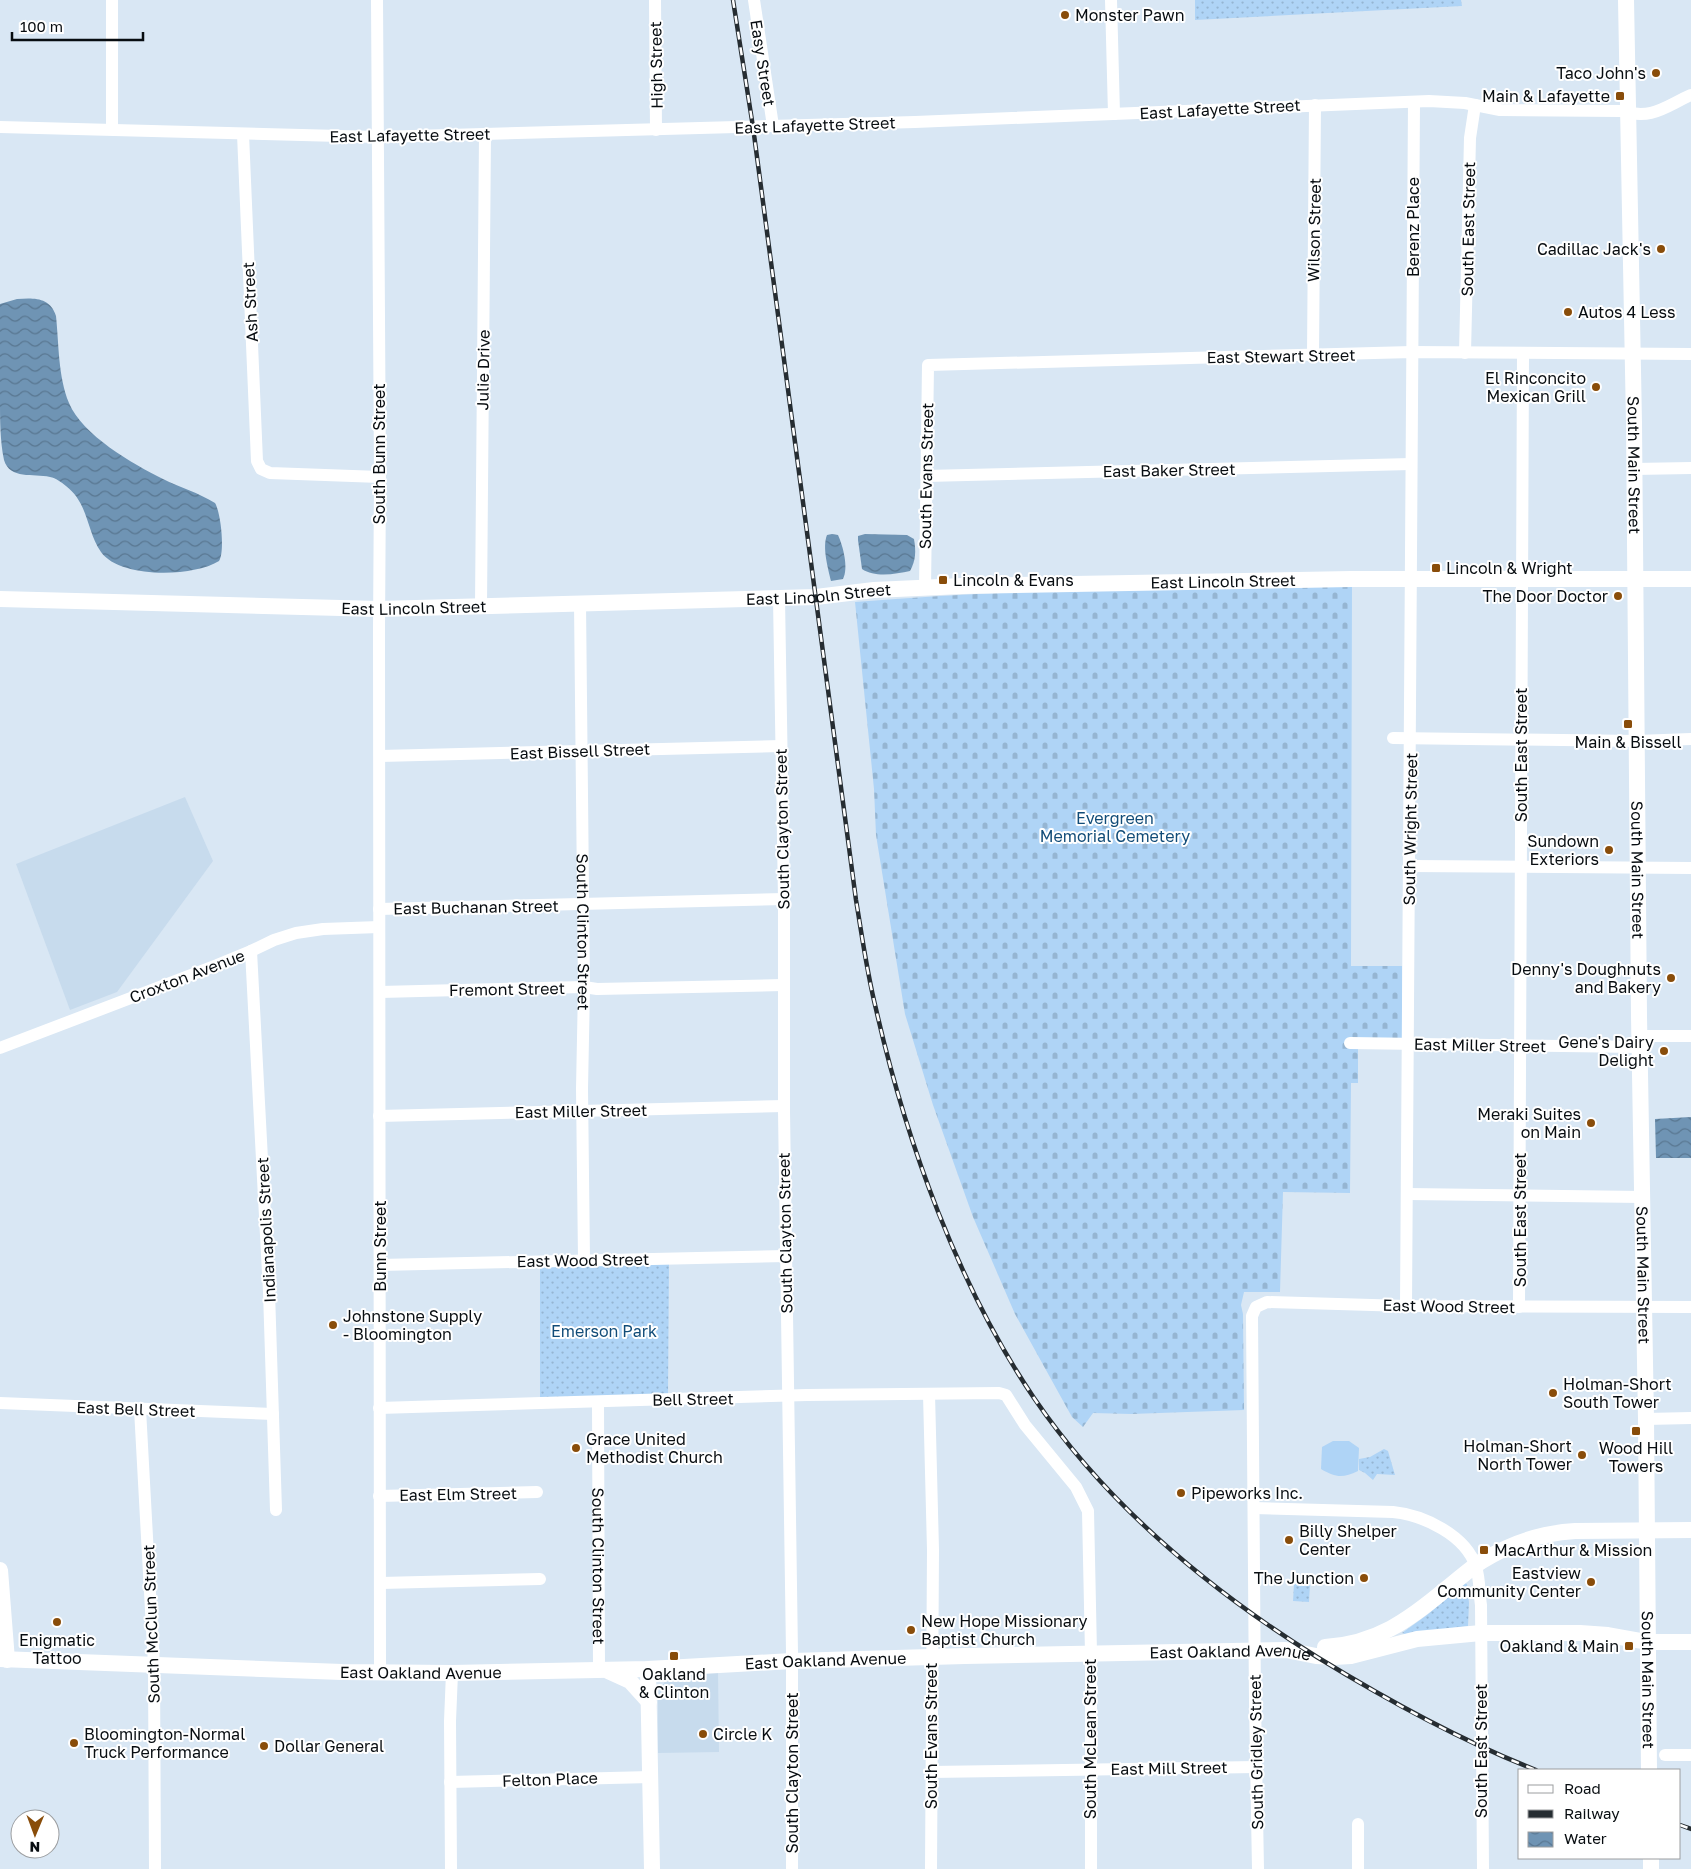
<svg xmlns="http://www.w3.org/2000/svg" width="1691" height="1869" viewBox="0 0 1691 1869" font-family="'Golos Text',sans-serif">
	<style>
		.built { fill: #c7dbed }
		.grass { fill: url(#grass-dots) }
		.cemetery { fill: url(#cemetery-stones) }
		.garden { fill: #afd4f6 }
		.water { fill: url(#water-waves) }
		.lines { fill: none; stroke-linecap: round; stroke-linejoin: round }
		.minor { stroke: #fff; stroke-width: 12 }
		.major { stroke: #fff; stroke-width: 16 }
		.rail-casing { stroke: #262d32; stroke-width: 4.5 }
		.rail { stroke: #fff; stroke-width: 2.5; stroke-dasharray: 8; stroke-linecap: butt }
		.poi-dot { fill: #894d0a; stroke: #fff; stroke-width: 2 }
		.labels { text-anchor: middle; stroke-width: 4; stroke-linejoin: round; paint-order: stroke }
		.poi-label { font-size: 16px; fill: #080d11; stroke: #fff; text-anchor: start }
		.street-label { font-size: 16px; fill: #080d11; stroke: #fff }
		.park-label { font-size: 16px; fill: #114c78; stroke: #fff }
	</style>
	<defs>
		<pattern id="grass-dots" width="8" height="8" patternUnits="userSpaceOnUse" patternTransform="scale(1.25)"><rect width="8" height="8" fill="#afd4f6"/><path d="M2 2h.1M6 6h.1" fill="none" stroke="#95b5d2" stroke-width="1.8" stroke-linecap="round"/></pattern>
		<pattern id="cemetery-stones" width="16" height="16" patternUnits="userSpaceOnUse" patternTransform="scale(1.25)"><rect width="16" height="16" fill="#afd4f6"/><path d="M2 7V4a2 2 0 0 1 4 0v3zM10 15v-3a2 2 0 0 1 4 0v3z" fill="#95b5d2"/></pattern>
		<pattern id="water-waves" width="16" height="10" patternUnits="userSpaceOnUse" patternTransform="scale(1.25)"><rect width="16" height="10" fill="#6f94b4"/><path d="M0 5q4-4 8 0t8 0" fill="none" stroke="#597791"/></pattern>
	</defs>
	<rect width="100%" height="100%" fill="#d9e7f4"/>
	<g class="built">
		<polygon points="185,797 213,861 117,992 70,1010 16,864"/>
		<polygon points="718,1671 719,1752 658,1753 658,1694 664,1683 667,1679 680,1674"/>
	</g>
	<g class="grass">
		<polygon points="1195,0 1461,0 1462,6 1195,20"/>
		<polygon points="669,1263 668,1395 540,1398 540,1267"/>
		<polygon points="1384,1449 1388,1451 1395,1475 1377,1474 1373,1480 1365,1473 1359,1470 1359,1459 1370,1457"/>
		<polygon points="1464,1583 1467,1584 1469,1603 1468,1626 1405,1634 1402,1633 1427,1615"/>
		<polygon points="1294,1584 1310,1584 1309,1602 1293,1601"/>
	</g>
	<path class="cemetery" d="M1352,585L1351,966H1402V1038H1358V1083H1351L1350,1193L1283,1192L1280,1292H1244L1241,1305L1243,1314L1244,1410L1131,1414L1093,1413L1083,1427L1072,1417L1067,1408L1015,1314L973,1217L933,1105L905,1014L876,835L874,789L855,602C1020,588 1186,588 1352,585Z"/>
	<path class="garden" d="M1333,1441H1349L1359,1448L1358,1471C1343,1478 1336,1478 1321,1469L1322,1447Z"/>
	<g class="water">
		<path d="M17,299C34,298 50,297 56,316C59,345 58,376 69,403C82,435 133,464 163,479C179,487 199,493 215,503C221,513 225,552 219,561C194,577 120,579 101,552C86,530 89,504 66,486C61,482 56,478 50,477C33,473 10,480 4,460C0,441 0,419 0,399C0,368 0,336 0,304Z"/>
		<path d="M832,534L838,535C843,546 849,568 843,579L831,581C828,568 822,547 827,535Z"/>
		<path d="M865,534L907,535L914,539C916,551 916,560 910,571C896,574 875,578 862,569L858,540V536Z"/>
		<polygon points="1691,1117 1691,1158 1656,1158 1655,1119"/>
	</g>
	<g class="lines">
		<g class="minor">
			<polyline points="377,0 380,477 379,630 380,1673"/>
			<polyline points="655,0 656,130"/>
			<polyline points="754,0 773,126"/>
			<polyline points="1111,0 1114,114"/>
			<path d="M0,127L378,137L915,122L1429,101L1465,103L1500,110L1621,111C1653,120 1664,107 1691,95"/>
			<polyline points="112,129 112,0"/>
			<polyline points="243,134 257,461 261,469 270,473 380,477"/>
			<polyline points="1465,353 1470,138 1475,105"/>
			<polyline points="1313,355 1315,105"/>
			<polyline points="1634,469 1691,468"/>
			<polyline points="926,476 1411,464"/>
			<polyline points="925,588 928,365 1412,352 1691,354"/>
			<polyline points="779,598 784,899 784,1111 792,1653 792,1869"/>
			<path id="s1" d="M580,603L584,987L582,1089L584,1260"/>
			<polyline points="481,606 485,135"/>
			<polyline points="1393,738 1637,741 1691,739"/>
			<polyline points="380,756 781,746"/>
			<polyline points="1409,866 1691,868"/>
			<polyline points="379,909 784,899"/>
			<polyline points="251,951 269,1292 276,1510"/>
			<polyline points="380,992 584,987 597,989 783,985"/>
			<polyline points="1640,1036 1691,1036"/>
			<polyline points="1350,1043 1640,1047"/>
			<polyline points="0,1048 217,965 251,951 274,940 296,933 323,929 379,927"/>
			<polyline points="379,1116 784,1106"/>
			<polyline points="1408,1194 1642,1197"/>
			<polyline points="380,1265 786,1256"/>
			<polyline points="1406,1306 1414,102"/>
			<polyline points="1519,1307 1523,354"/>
			<polyline points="929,1394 933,1550 931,1869"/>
			<path id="s2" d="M598,1402L599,1669"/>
			<polyline points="0,1403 273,1414"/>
			<polyline points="379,1408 807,1395 999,1393 1006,1395 1025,1425 1076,1487 1088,1511 1091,1653 1091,1869"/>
			<polyline points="140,1409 154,1665 155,1869"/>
			<polyline points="1646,1419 1691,1418"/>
			<polyline points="379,1496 537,1492"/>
			<path d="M1254,1508L1393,1512C1423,1515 1466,1535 1476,1567C1480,1579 1479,1593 1481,1605L1483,1869"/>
			<polyline points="381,1583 540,1579"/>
			<polyline points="1665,1755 1691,1755"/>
			<polyline points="931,1772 1256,1767"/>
			<polyline points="450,1782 651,1777"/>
			<polyline points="1358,1824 1358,1869"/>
			<polyline points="451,1869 450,1721 452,1673"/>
			<polyline points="1258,1869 1255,1702 1252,1316 1256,1307 1267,1302 1406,1306 1691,1307"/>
		</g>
		<g class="major">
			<path id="s3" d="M1626,0L1634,423L1639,1016L1646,1419L1649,1770"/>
			<path id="s4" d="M0,599L379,609L816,597L874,590L962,586L1351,579H1691"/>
			<polyline points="0,1570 7,1660"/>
			<path d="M1325,1647C1376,1644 1409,1620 1446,1589C1458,1580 1469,1569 1482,1561C1511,1543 1541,1533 1575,1531L1691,1530"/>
			<path id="s5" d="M0,1659L342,1672L452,1673L648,1669L792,1661L965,1656L1286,1650L1316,1656L1334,1657L1351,1656L1417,1639L1481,1633H1580L1608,1635L1647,1642H1691"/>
			<polyline points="648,1669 652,1869"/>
			<polyline points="608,1671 630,1681 649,1702"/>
			<polyline points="1651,1858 1651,1869"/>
		</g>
		<defs>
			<g id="rail">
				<path d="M733,0L753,127L856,900C862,936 867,973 876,1009C906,1141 958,1286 1034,1398C1107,1505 1208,1589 1317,1657C1387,1700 1459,1740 1536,1770"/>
				<polyline points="1680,1825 1691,1829"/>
			</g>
		</defs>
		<use href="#rail" class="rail-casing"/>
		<use href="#rail" class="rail"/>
	</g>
	<g class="poi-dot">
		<circle cx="1065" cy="15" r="5"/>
		<circle cx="1656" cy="73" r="5"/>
		<rect x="1615" y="91" width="10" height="10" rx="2.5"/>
		<circle cx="1661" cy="249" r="5"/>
		<circle cx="1568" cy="312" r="5"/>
		<circle cx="1596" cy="387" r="5"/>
		<rect x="1431" y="563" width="10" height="10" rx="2.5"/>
		<rect x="938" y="575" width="10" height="10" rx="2.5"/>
		<circle cx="1618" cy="596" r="5"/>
		<rect x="1623" y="719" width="10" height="10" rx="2.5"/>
		<circle cx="1609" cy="850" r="5"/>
		<circle cx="1671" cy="978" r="5"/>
		<circle cx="1664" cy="1051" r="5"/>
		<circle cx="1591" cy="1123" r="5"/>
		<circle cx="333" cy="1325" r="5"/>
		<circle cx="1553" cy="1393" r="5"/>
		<rect x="1631" y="1426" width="10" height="10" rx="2.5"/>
		<circle cx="576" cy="1448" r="5"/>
		<circle cx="1582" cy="1455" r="5"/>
		<circle cx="1181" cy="1493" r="5"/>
		<circle cx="1289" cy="1540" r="5"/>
		<rect x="1479" y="1545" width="10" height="10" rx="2.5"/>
		<circle cx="1364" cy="1578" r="5"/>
		<circle cx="1591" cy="1582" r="5"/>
		<circle cx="57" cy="1622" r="5"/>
		<circle cx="911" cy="1630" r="5"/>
		<rect x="1624" y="1641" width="10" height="10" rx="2.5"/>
		<rect x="669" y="1651" width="10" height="10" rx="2.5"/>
		<circle cx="703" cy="1734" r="5"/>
		<circle cx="74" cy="1743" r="5"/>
		<circle cx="264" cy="1746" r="5"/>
	</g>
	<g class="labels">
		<g class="poi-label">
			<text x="1075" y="21">Monster Pawn</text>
			<text x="1646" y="79" text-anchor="end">Taco John's</text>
			<text x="1610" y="102" text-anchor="end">Main &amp; Lafayette</text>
			<text x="1651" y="255" text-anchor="end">Cadillac Jack's</text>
			<text x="1578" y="318">Autos 4 Less</text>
			<text x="1586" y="384" text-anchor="end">El Rinconcito<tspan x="1586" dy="18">Mexican Grill</tspan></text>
			<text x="1446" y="574">Lincoln &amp; Wright</text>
			<text x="953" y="586">Lincoln &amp; Evans</text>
			<text x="1608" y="602" text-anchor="end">The Door Doctor</text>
			<text x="1628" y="748" text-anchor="middle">Main &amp; Bissell</text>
			<text x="1599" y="847" text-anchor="end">Sundown<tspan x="1599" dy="18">Exteriors</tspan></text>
			<text x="1661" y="975" text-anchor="end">Denny's Doughnuts<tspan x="1661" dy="18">and Bakery</tspan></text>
			<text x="1654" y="1048" text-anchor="end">Gene's Dairy<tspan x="1654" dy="18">Delight</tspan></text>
			<text x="1581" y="1120" text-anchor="end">Meraki Suites<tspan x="1581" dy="18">on Main</tspan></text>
			<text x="343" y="1322">Johnstone Supply<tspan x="343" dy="18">- Bloomington</tspan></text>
			<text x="1563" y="1390">Holman-Short<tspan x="1563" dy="18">South Tower</tspan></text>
			<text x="586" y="1445">Grace United<tspan x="586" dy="18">Methodist Church</tspan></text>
			<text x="1572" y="1452" text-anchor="end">Holman-Short<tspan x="1572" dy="18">North Tower</tspan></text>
			<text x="1636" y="1454" text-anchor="middle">Wood Hill<tspan x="1636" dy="18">Towers</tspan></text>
			<text x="1191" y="1499">Pipeworks Inc.</text>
			<text x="1299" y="1537">Billy Shelper<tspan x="1299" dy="18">Center</tspan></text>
			<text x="1494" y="1556">MacArthur &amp; Mission</text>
			<text x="1581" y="1579" text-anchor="end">Eastview<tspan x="1581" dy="18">Community Center</tspan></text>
			<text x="1354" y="1584" text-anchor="end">The Junction</text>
			<text x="921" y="1627">New Hope Missionary<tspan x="921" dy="18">Baptist Church</tspan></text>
			<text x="57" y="1646" text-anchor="middle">Enigmatic<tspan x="57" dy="18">Tattoo</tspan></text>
			<text x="1619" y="1652" text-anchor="end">Oakland &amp; Main</text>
			<text x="674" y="1680" text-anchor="middle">Oakland<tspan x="674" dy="18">&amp; Clinton</tspan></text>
			<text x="84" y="1740">Bloomington-Normal<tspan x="84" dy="18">Truck Performance</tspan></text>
			<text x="713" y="1740">Circle K</text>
			<text x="274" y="1752">Dollar General</text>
		</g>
		<g class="street-label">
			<text transform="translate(763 63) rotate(81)" y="6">Easy Street</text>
			<text transform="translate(656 65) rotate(-91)" y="6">High Street</text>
			<text transform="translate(1220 109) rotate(-3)" y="6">East Lafayette Street</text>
			<text transform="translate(815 125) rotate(-2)" y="6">East Lafayette Street</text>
			<text transform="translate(410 135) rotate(-1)" y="6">East Lafayette Street</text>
			<text transform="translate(1413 227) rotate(-90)" y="6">Berenz Place</text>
			<text transform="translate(1468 229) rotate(-89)" y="6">South East Street</text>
			<text transform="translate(1314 230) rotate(-89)" y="6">Wilson Street</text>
			<text transform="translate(250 302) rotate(-93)" y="6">Ash Street</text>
			<text transform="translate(1281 356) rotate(-1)" y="6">East Stewart Street</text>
			<text transform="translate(483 370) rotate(-89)" y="6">Julie Drive</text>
			<text transform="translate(379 454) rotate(-90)" y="6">South Bunn Street</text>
			<text dy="6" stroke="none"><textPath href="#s3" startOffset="465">South Main Street</textPath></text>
			<text transform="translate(1169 470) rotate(-1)" y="6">East Baker Street</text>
			<text transform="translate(926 476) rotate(-89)" y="6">South Evans Street</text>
			<text dy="6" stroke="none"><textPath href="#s4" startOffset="1224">East Lincoln Street</textPath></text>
			<text dy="6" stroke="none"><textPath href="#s4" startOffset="819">East Lincoln Street</textPath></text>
			<text dy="6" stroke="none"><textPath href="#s4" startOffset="414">East Lincoln Street</textPath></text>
			<text transform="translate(580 751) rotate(-2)" y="6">East Bissell Street</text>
			<text transform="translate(1521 755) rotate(-90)" y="6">South East Street</text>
			<text transform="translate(782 829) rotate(-91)" y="6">South Clayton Street</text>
			<text transform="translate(1410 829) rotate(-89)" y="6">South Wright Street</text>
			<text dy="6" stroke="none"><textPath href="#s3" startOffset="870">South Main Street</textPath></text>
			<text transform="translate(476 907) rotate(-1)" y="6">East Buchanan Street</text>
			<text dy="6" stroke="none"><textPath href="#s1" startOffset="329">South Clinton Street</textPath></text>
			<text transform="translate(187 976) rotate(-21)" y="6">Croxton Avenue</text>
			<text transform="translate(507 989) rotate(-1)" y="6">Fremont Street</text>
			<text transform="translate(1480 1045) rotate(1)" y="6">East Miller Street</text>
			<text transform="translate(581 1111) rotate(-1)" y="6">East Miller Street</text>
			<text transform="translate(1520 1220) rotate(-90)" y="6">South East Street</text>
			<text transform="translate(266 1230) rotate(-93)" y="6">Indianapolis Street</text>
			<text transform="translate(785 1233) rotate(-91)" y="6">South Clayton Street</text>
			<text transform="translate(380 1246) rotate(-90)" y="6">Bunn Street</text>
			<text transform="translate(583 1260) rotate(-1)" y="6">East Wood Street</text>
			<text dy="6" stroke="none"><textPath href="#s3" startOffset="1275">South Main Street</textPath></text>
			<text transform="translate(1449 1306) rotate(1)" y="6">East Wood Street</text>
			<text transform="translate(693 1399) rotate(-1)" y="6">Bell Street</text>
			<text transform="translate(136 1409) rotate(2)" y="6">East Bell Street</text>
			<text transform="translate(458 1494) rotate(-1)" y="6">East Elm Street</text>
			<text dy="6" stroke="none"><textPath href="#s2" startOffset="164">South Clinton Street</textPath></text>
			<text transform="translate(151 1624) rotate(-92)" y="6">South McClun Street</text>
			<text dy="6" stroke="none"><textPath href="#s5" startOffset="1231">East Oakland Avenue</textPath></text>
			<text dy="6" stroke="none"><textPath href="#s5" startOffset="826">East Oakland Avenue</textPath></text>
			<text dy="6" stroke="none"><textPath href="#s5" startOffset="421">East Oakland Avenue</textPath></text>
			<text dy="6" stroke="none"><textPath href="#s3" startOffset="1680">South Main Street</textPath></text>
			<text transform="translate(931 1736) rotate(-90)" y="6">South Evans Street</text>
			<text transform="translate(1090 1739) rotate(-90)" y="6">South McLean Street</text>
			<text transform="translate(1481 1751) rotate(-90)" y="6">South East Street</text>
			<text transform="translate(1256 1752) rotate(-91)" y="6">South Gridley Street</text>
			<text transform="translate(1169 1768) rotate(-1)" y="6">East Mill Street</text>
			<text transform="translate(792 1773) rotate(-90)" y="6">South Clayton Street</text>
			<text transform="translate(550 1779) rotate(-2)" y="6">Felton Place</text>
		</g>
		<g class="park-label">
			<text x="1115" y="824">Evergreen<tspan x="1115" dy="18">Memorial Cemetery</tspan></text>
			<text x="604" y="1337">Emerson Park</text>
		</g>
	</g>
	<rect x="1518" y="1769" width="162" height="90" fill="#ffffff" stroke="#9c9ea0"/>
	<rect x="1528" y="1785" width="25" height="8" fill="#ffffff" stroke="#9c9ea0"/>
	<text x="1564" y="1794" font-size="15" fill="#080d11">Road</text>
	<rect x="1528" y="1810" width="25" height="8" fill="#262d32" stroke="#9c9ea0"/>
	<text x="1564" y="1819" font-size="15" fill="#080d11">Railway</text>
	<rect x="1528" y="1832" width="25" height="15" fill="url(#water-waves)" stroke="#9c9ea0"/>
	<text x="1564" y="1844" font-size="15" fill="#080d11">Water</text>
	<g transform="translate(35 1834) rotate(181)"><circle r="24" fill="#ffffff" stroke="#9c9ea0"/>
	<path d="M0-4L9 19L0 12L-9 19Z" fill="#894d0a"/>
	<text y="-8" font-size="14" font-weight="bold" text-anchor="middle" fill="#080d11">N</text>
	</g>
	<path d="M12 32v8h131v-8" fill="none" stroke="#080d11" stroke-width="2.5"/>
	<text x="20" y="32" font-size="15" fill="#080d11" stroke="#ffffff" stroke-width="4" paint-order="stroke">100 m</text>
</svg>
